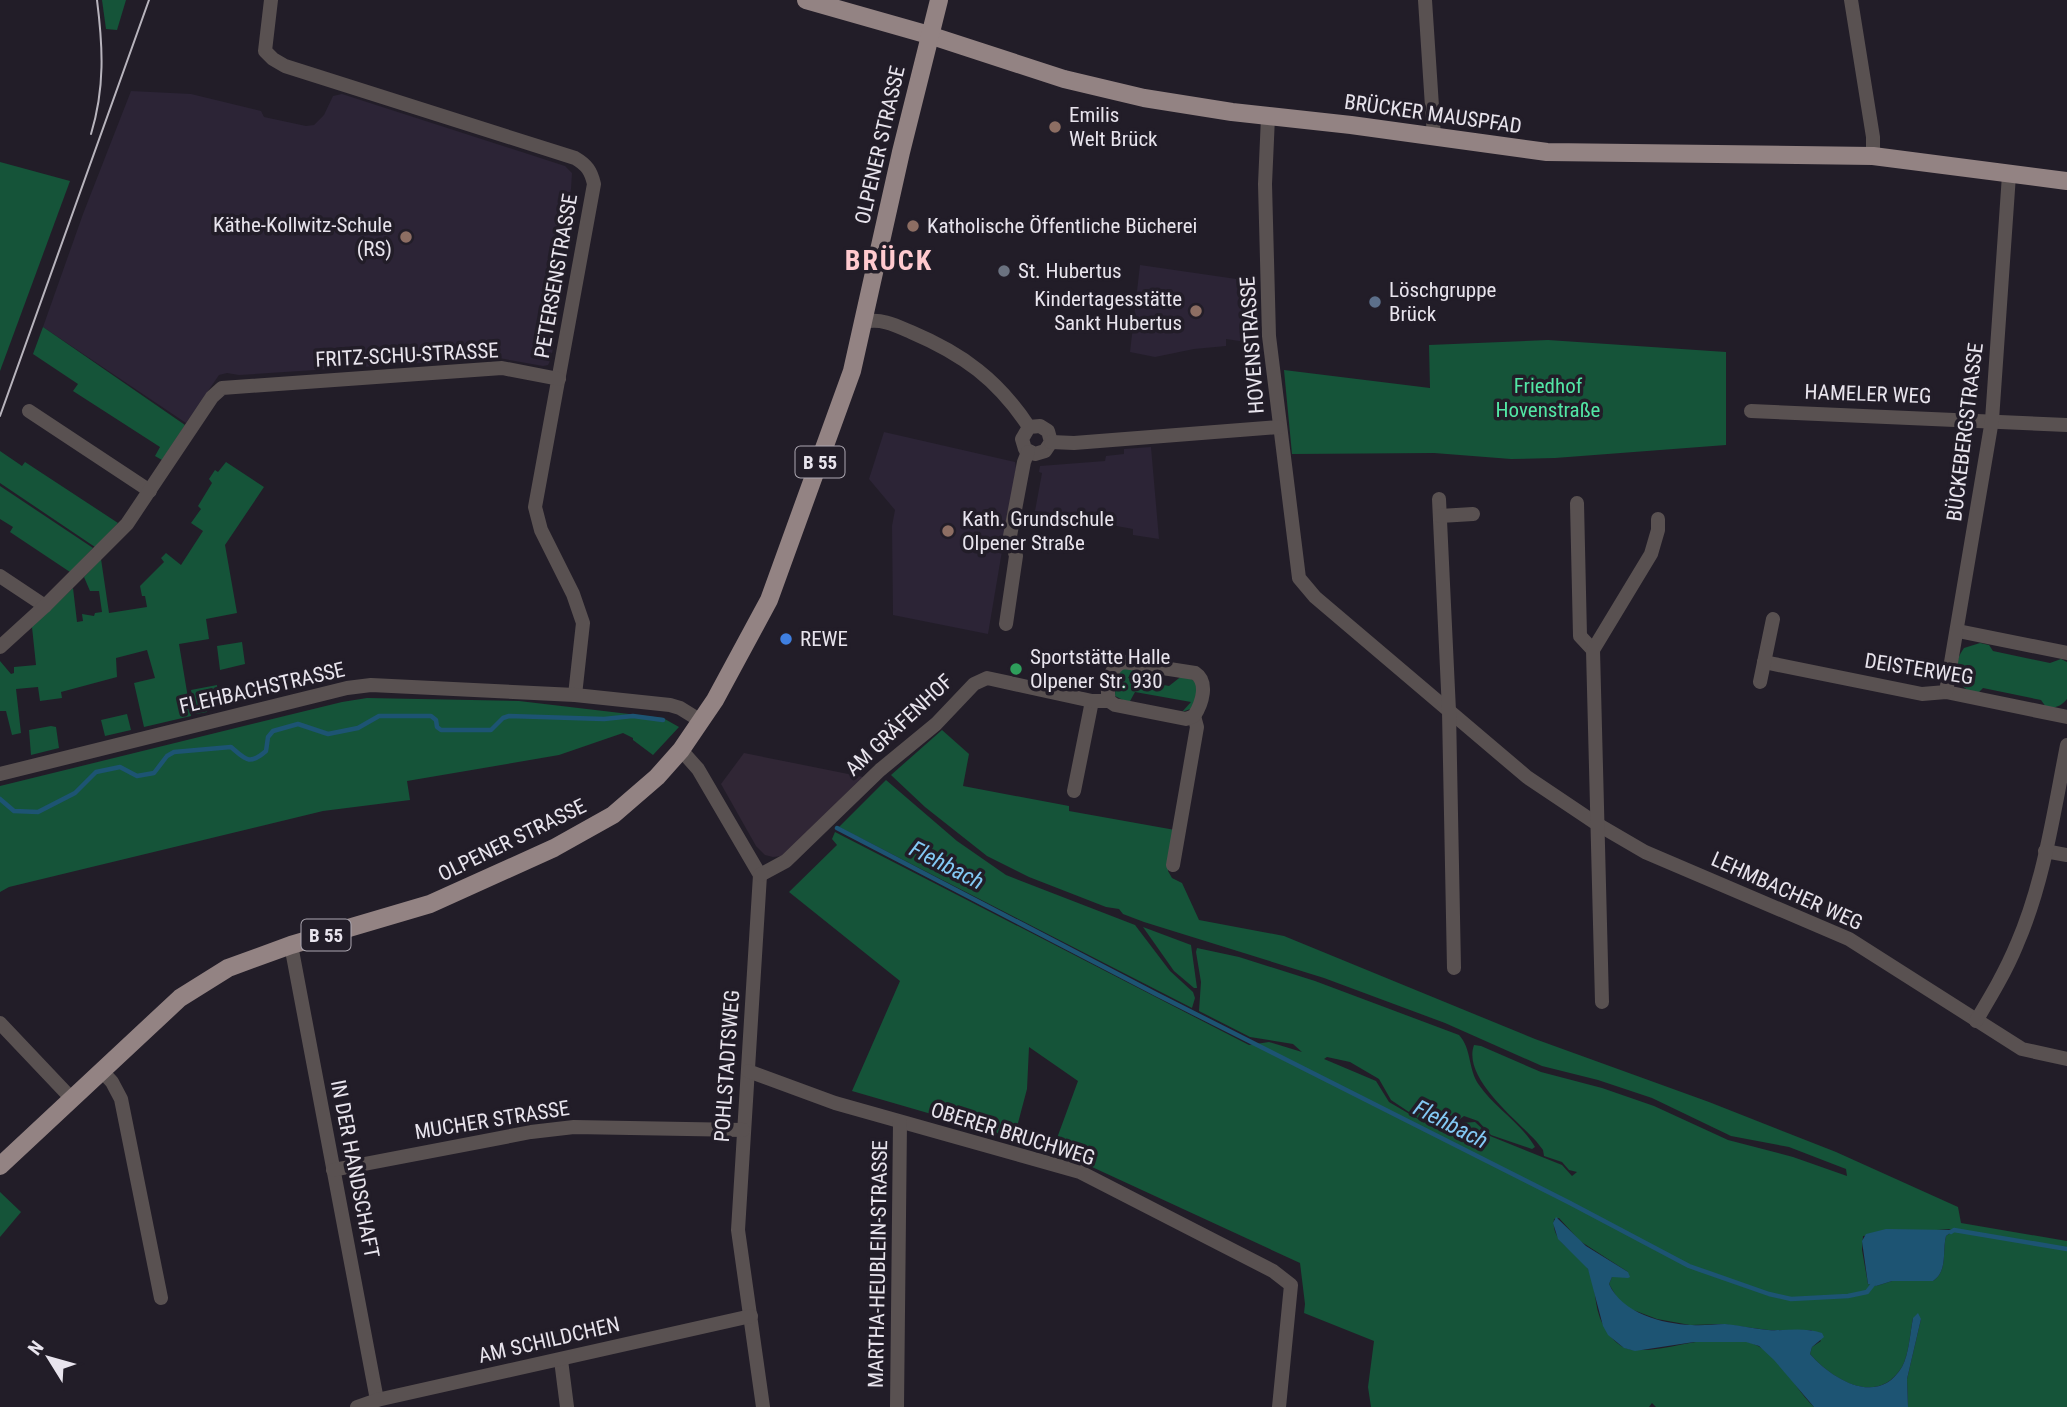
<svg xmlns="http://www.w3.org/2000/svg" width="2067" height="1407" viewBox="0 0 2067 1407" font-family="'Roboto Condensed',sans-serif">
	<style>
		.commercial { fill: #302635 }
		.built { fill: #2c2436 }
		.green { fill: #155439; fill-rule: evenodd }
		.water { fill: #1d5473 }
		.lines { fill: none; stroke-linecap: round; stroke-linejoin: round }
		.stream { stroke: #1d5473; stroke-width: 4.5 }
		.minor { stroke: #595151; stroke-width: 14 }
		.major { stroke: #938383; stroke-width: 18 }
		.tram { stroke: #b8b4bd; stroke-width: 2 }
		.education-dot { fill: #8d6e63; stroke: #221d28; stroke-width: 2.5 }
		.worship-dot { fill: #6b7280; stroke: #221d28; stroke-width: 2.5 }
		.service-dot { fill: #5c6f8a; stroke: #221d28; stroke-width: 2.5 }
		.shop-dot { fill: #3f7fe0; stroke: #221d28; stroke-width: 2.5 }
		.leisure-dot { fill: #2e9e5b; stroke: #221d28; stroke-width: 2.5 }
		.labels { text-anchor: middle; stroke-width: 7; stroke-linejoin: round; paint-order: stroke }
		.shield { fill: #221d28; stroke: #ada8b2; stroke-width: 2 }
		.shield-label { font-size: 19px; font-weight: bold; fill: #e8e4ed }
		.street-label { font-size: 21px; fill: #e8e4ed; stroke: #221d28 }
		.poi-label { font-size: 21px; fill: #e8e4ed; stroke: #221d28; text-anchor: start }
		.park-label { font-size: 21px; fill: #52e6a5; stroke: #221d28 }
		.water-label { font-size: 23px; font-style: italic; fill: #83c9f5; stroke: #221d28 }
		.district-label { font-size: 28px; font-weight: bold; letter-spacing: 2px; fill: #ffcacf; stroke: #221d28 }
	</style>
	<rect width="100%" height="100%" fill="#221d28"/>
	<polygon class="commercial" points="744,753 863,777 782,856 773,857 765,855 756,846 721,784"/>
	<g class="built">
		<polygon points="131,91 191,94 261,111 264,117 306,126 314,125 324,115 333,96 342,94 565,166 572,173 571,189 549,306 559,315 551,359 548,365 543,366 499,358 239,375 227,373 219,375 186,423 43,327 83,214"/>
		<polygon points="1140,265 1257,282 1259,344 1226,339 1226,346 1194,349 1155,357 1130,352"/>
		<polygon points="884,432 1015,462 1016,468 988,634 893,615 892,526 895,510 869,479"/>
		<polygon points="1151,447 1159,539 1133,535 1133,529 1035,511 1042,473 1039,472 1040,466 1105,461 1106,456 1124,454 1124,449"/>
	</g>
	<g class="green">
		<polygon points="102,0 126,0 117,30 106,29"/>
		<polygon points="0,162 70,181 0,371"/>
		<polygon points="43,327 185,425 162,460 155,456 160,447 73,391 78,384 33,354"/>
		<polygon points="1548,340 1726,352 1726,445 1555,458 1511,459 1434,453 1292,454 1284,370 1430,388 1429,345"/>
		<polygon points="0,451 22,466 25,462 118,523 95,547 0,483"/>
		<polygon points="226,462 264,487 225,545 237,613 206,619 209,639 179,644 191,716 144,727 134,683 155,678 147,650 116,658 117,677 61,692 62,698 40,701 38,687 16,689 21,733 12,735 6,711 0,711 0,661 11,674 14,673 14,667 36,665 32,627 73,588 77,622 83,621 82,614 94,616 95,613 102,612 99,591 90,591 84,577 101,559 109,613 147,607 145,596 142,596 140,586 164,562 161,558 166,553 181,565 203,531 191,523 201,509 198,506 212,483 209,479 215,470 218,472"/>
		<polygon points="0,486 93,548 70,572 10,532 13,527 0,519"/>
		<polygon points="242,642 245,664 220,670 217,646"/>
		<path d="M1980,643L1989,645L1993,651L2050,663L2061,659L2067,662V699C2061,706 2055,709 2046,707L2041,700L1983,688L1977,694C1954,688 1951,666 1964,648Z"/>
		<polygon points="1134,668 1128,678 1169,686 1183,675 1188,676 1198,685 1193,708 1182,712 1191,702 1135,692 1129,703 1115,696 1116,676 1122,669"/>
		<polygon points="217,685 218,697 205,700 207,712 196,714 191,690"/>
		<polygon points="367,698 519,701 663,718 679,727 653,755 633,740 633,738 623,733 559,755 407,781 410,800 323,811 9,887 0,892 0,786 342,702"/>
		<polygon points="127,714 131,730 105,736 101,720"/>
		<polygon points="51,726 56,727 59,748 31,755 29,730"/>
		<path d="M942,730L969,754L963,786L1069,806V811L1175,830L1168,871L1172,878L1182,883L1199,920L1284,936L1535,1039L1709,1102L1836,1152L1958,1207L1961,1223L2067,1241V1407H1908L1907,1379L1921,1319L1913,1318C1910,1333 1909,1354 1902,1367C1877,1407 1833,1380 1810,1354L1812,1347L1821,1341L1811,1330H1768L1722,1324L1690,1325L1657,1319L1628,1308L1619,1301L1609,1284L1612,1277H1620L1628,1272L1580,1241L1559,1218L1554,1219C1551,1245 1577,1249 1588,1269C1596,1284 1594,1300 1599,1315C1601,1323 1608,1332 1612,1338C1618,1345 1626,1350 1635,1350C1672,1352 1720,1328 1756,1345C1781,1357 1795,1389 1814,1407H1656L1652,1403L1649,1407H1371L1368,1387L1374,1341L1304,1313L1305,1304L1300,1263L1053,1149L1078,1081L1029,1047L1027,1089L1014,1138L852,1091L900,981L789,892L837,845L832,839L835,832L1249,1045L1269,1042L1302,1052L1293,1044L1250,1037L1199,1011L1201,982L1196,952L1197,948L1239,957L1315,981L1459,1035C1472,1049 1468,1070 1479,1085C1495,1108 1521,1123 1535,1147L1532,1149L1491,1135L1478,1121L1464,1116L1456,1122L1454,1131L1461,1123L1475,1122L1490,1136L1562,1165L1572,1176L1577,1172L1569,1170L1562,1162L1544,1156L1543,1150L1536,1141C1517,1120 1462,1078 1474,1045L1481,1046L1541,1072L1602,1088L1654,1106L1728,1140L1793,1157L1847,1176L1846,1169L1789,1147L1731,1136L1652,1098L1598,1080L1542,1066L1445,1023L1324,978L1144,922L1123,914L1119,909L1106,907L1029,877L987,856L925,807L891,775ZM1327,1057L1350,1062L1379,1079L1391,1100L1430,1126L1389,1102L1376,1081L1324,1059ZM1949,1229L1953,1231L1946,1236C1942,1252 1948,1271 1933,1281H1892L1876,1286L1868,1284L1862,1250L1863,1236Z"/>
		<polygon points="886,780 957,841 1006,875 1135,925 1170,971 1193,992 1195,998 1192,1008 839,827"/>
		<polygon points="1143,927 1191,945 1197,988 1194,988 1174,971"/>
		<polygon points="0,1192 21,1212 0,1237"/>
	</g>
	<g class="water">
		<path d="M1556,1217L1586,1246L1628,1272L1630,1277L1628,1278L1612,1277L1609,1284C1622,1313 1662,1324 1692,1325C1703,1326 1714,1324 1725,1324C1739,1325 1754,1329 1768,1330C1786,1331 1804,1327 1822,1333L1824,1337L1812,1347L1810,1354C1833,1380 1878,1407 1902,1367C1909,1354 1910,1333 1913,1318L1918,1313L1921,1319L1907,1379L1908,1407H1814L1774,1360L1759,1346L1746,1342H1694L1635,1351L1624,1348L1608,1335L1603,1326L1588,1269L1558,1239L1553,1223Z"/>
		<path d="M1886,1229L1954,1230L1946,1236C1942,1252 1948,1271 1933,1281H1892L1876,1286L1868,1284L1862,1241L1866,1234Z"/>
	</g>
	<g class="lines">
		<g class="stream">
			<path d="M0,799L14,811L38,812L75,793L96,772L120,767L137,776L154,773L167,756L174,752L231,747C245,759 249,766 266,751L268,737L273,731L298,724L328,734L358,728L379,716H431L436,720L437,727L441,730H491L503,718L509,716L604,719L633,716L663,720"/>
			<polyline points="837,828 1156,994 1570,1203 1689,1266 1769,1294 1791,1299 1848,1296 1867,1292 1874,1283"/>
			<polyline points="1951,1232 1954,1230 2067,1249"/>
		</g>
		<g class="minor">
			<path d="M271,0L265,51L273,59L285,66L575,158C587,165 591,171 594,184L535,507L541,530L573,594L583,623L575,695"/>
			<polyline points="1425,0 1434,137"/>
			<polyline points="1851,0 1873,137 1873,156"/>
			<polyline points="1268,117 1265,184 1269,336 1299,578 1315,597 1527,777 1597,824 1645,852 1849,939 2022,1049 2067,1059"/>
			<path d="M864,322C881,318 895,325 911,332C963,354 998,380 1029,427L1022,439L1025,449L1035,454L1045,451L1051,442L1048,431L1040,426L1029,427"/>
			<polyline points="29,411 150,491"/>
			<polyline points="1751,411 2067,425"/>
			<polyline points="1051,442 1074,443 1279,427"/>
			<polyline points="1439,499 1449,711 1454,968"/>
			<polyline points="1577,503 1580,636 1593,650"/>
			<polyline points="1440,516 1473,514"/>
			<polyline points="0,576 45,606"/>
			<polyline points="1006,624 1016,556 1010,536 1024,462 1028,452"/>
			<polyline points="1958,631 2067,653"/>
			<polyline points="0,647 45,606 127,524 212,397 222,388 502,368 559,379"/>
			<polyline points="1764,662 1922,694 1946,692 2067,717"/>
			<polyline points="1760,682 1773,619"/>
			<polyline points="1946,692 1992,420 2009,175"/>
			<polyline points="681,750 698,769 760,875 738,1230 763,1407"/>
			<polyline points="0,774 347,688 371,685 575,695 670,705 680,708 701,721"/>
			<polyline points="1074,791 1092,701"/>
			<polyline points="2045,851 2067,855"/>
			<polyline points="1173,865 1197,727 1194,716"/>
			<path d="M760,875L786,861L880,770L936,724L974,684L987,678L1092,701H1109L1115,705L1186,719L1194,716C1202,704 1209,682 1195,673L1124,662C1109,666 1106,687 1109,701"/>
			<polyline points="291,945 377,1400"/>
			<polyline points="1602,1002 1593,650 1651,554 1658,530 1658,519"/>
			<path d="M1976,1021C1991,996 2006,971 2017,944C2044,882 2054,811 2067,745"/>
			<polyline points="0,1023 71,1098"/>
			<polyline points="101,1070 112,1082 121,1099 161,1298"/>
			<polyline points="748,1071 835,1103 1080,1172 1273,1271 1291,1285 1279,1407"/>
			<polyline points="333,1170 531,1132 574,1127 743,1130"/>
			<polyline points="561,1360 567,1407"/>
			<polyline points="357,1407 377,1400 751,1316"/>
			<polyline points="897,1407 900,1122"/>
		</g>
		<g class="major">
			<polyline points="806,0 929,35 1064,79 1144,98 1232,112 1351,125 1547,152 1873,156 2067,181"/>
			<polyline points="0,1166 180,998 228,968 291,945 430,904 554,848 613,815 657,777 681,750 715,700 769,600 852,371 901,152 939,0"/>
		</g>
		<g class="tram">
			<path d="M91,134C105,88 103,47 97,0"/>
			<polyline points="0,416 149,0"/>
		</g>
	</g>
	<g class="education-dot">
		<circle cx="1055" cy="127" r="7"/>
		<circle cx="913" cy="226" r="7"/>
		<circle cx="406" cy="237" r="7"/>
		<circle cx="1196" cy="311" r="7"/>
		<circle cx="948" cy="531" r="7"/>
	</g>
	<circle class="worship-dot" cx="1004" cy="271" r="7"/>
	<circle class="service-dot" cx="1375" cy="302" r="7"/>
	<circle class="shop-dot" cx="786" cy="639" r="7"/>
	<circle class="leisure-dot" cx="1016" cy="669" r="7"/>
	<g class="labels">
		<g class="shield">
			<rect x="795.5" y="446.5" width="49" height="31" rx="5"/>
			<rect x="301.5" y="919.5" width="49" height="31" rx="5"/>
		</g>
		<g class="shield-label">
			<text x="820" y="469">B 55</text>
			<text x="326" y="942">B 55</text>
		</g>
		<g class="street-label">
			<text transform="translate(1433 114) rotate(8)" y="7">BRÜCKER MAUSPFAD</text>
			<text transform="translate(880 145) rotate(-77)" y="7">OLPENER STRASSE</text>
			<text transform="translate(556 276) rotate(-80)" y="7">PETERSENSTRASSE</text>
			<text transform="translate(1252 345) rotate(-94)" y="7">HOVENSTRASSE</text>
			<text transform="translate(407 355) rotate(-3)" y="7">FRITZ-SCHU-STRASSE</text>
			<text transform="translate(1868 394) rotate(2)" y="7">HAMELER WEG</text>
			<text transform="translate(1965 432) rotate(-83)" y="7">BÜCKEBERGSTRASSE</text>
			<text transform="translate(1919 669) rotate(9)" y="7">DEISTERWEG</text>
			<text transform="translate(262 688) rotate(-13)" y="7">FLEHBACHSTRASSE</text>
			<text transform="translate(899 725) rotate(-43)" y="7">AM GRÄFENHOF</text>
			<text transform="translate(512 840) rotate(-26)" y="7">OLPENER STRASSE</text>
			<text transform="translate(1787 891) rotate(24)" y="7">LEHMBACHER WEG</text>
			<text transform="translate(727 1066) rotate(-86)" y="7">POHLSTADTSWEG</text>
			<text transform="translate(492 1120) rotate(-9)" y="7">MUCHER STRASSE</text>
			<text transform="translate(1013 1134) rotate(17)" y="7">OBERER BRUCHWEG</text>
			<text transform="translate(355 1169) rotate(79)" y="7">IN DER HANDSCHAFT</text>
			<text transform="translate(878 1264) rotate(-89)" y="7">MARTHA-HEUBLEIN-STRASSE</text>
			<text transform="translate(549 1340) rotate(-13)" y="7">AM SCHILDCHEN</text>
		</g>
		<g class="poi-label">
			<text x="1069" y="122">Emilis<tspan x="1069" dy="24">Welt Brück</tspan></text>
			<text x="392" y="232" text-anchor="end">Käthe-Kollwitz-Schule<tspan x="392" dy="24">(RS)</tspan></text>
			<text x="927" y="233">Katholische Öffentliche Bücherei</text>
			<text x="1018" y="278">St. Hubertus</text>
			<text x="1389" y="297">Löschgruppe<tspan x="1389" dy="24">Brück</tspan></text>
			<text x="1182" y="306" text-anchor="end">Kindertagesstätte<tspan x="1182" dy="24">Sankt Hubertus</tspan></text>
			<text x="962" y="526">Kath. Grundschule<tspan x="962" dy="24">Olpener Straße</tspan></text>
			<text x="800" y="646">REWE</text>
			<text x="1030" y="664">Sportstätte Halle<tspan x="1030" dy="24">Olpener Str. 930</tspan></text>
		</g>
		<g class="park-label">
			<text x="1548" y="393">Friedhof<tspan x="1548" dy="24">Hovenstraße</tspan></text>
		</g>
		<g class="water-label">
			<text transform="translate(947 865) rotate(27)" y="8">Flehbach</text>
			<text transform="translate(1451 1124) rotate(27)" y="8">Flehbach</text>
		</g>
		<g class="district-label">
			<text x="889" y="270">BRÜCK</text>
		</g>
	</g>
	<g transform="translate(49 1358) rotate(307)" stroke="#221d28" stroke-width="5" paint-order="stroke">
	<path d="M0-5L12 26L0 18L-12 26Z" fill="#e8e4ed"/>
	<text y="-10" font-size="19" font-weight="bold" text-anchor="middle" fill="#e8e4ed">N</text>
	</g>
</svg>
